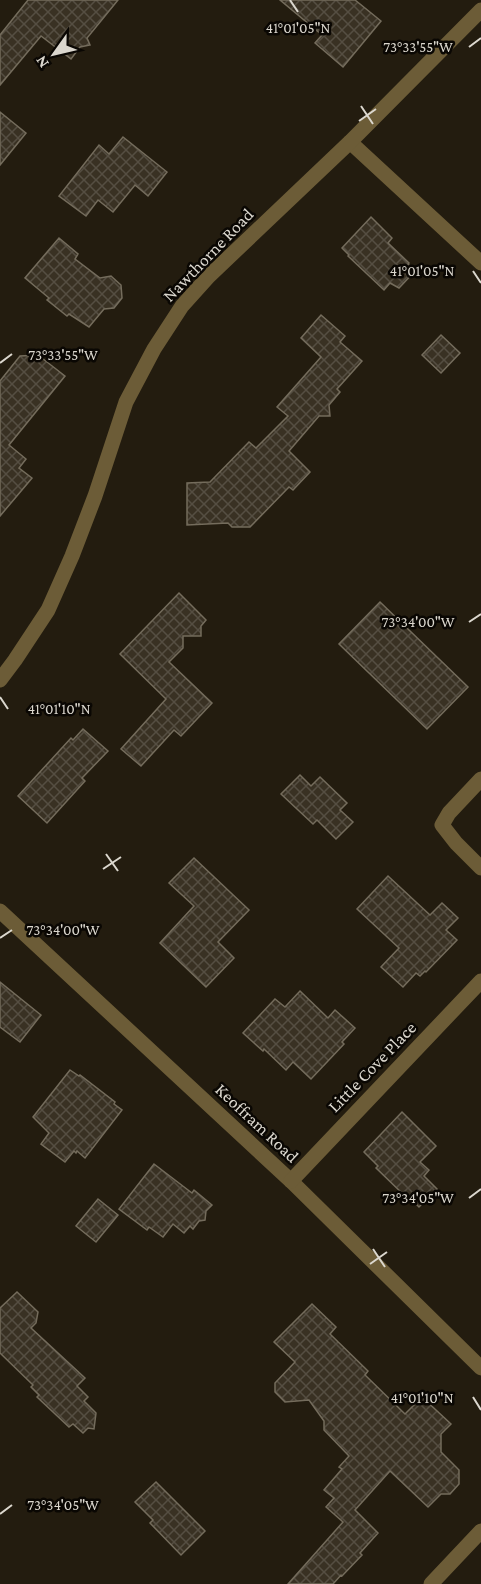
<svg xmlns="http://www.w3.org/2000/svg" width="481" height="1584" viewBox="0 0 481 1584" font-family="'Crimson Pro',serif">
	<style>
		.building { fill: url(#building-cross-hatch); stroke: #746c5c; stroke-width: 1.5 }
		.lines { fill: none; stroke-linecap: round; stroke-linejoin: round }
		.service { stroke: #6c5c37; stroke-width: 15 }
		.minor { stroke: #6c5c37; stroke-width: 15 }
		.ticks { fill: none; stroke: #dbd7ce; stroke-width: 2 }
		.labels { text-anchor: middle; stroke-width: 5; stroke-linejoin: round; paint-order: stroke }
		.street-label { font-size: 18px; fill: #dbd7ce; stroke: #0a0703 }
		.ticks-label { font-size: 15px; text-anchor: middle; fill: #dbd7ce; stroke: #0a0703; stroke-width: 5; stroke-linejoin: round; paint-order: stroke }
	</style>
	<defs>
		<pattern id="building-cross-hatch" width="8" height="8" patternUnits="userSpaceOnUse" patternTransform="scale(1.5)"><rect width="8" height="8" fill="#393123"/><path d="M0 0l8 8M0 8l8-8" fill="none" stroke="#554e42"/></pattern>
	</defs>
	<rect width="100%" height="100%" fill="#231c0f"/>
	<g class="building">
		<polygon points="28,0 118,0 87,38 90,45 80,47 71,59 41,36 0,85 0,35"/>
		<polygon points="280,0 355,0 381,21 343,67 315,43 322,35"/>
		<polygon points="0,112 26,133 0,165"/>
		<polygon points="123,137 167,172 148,196 135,185 113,212 98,200 86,216 59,196 99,145 109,154"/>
		<polygon points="371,217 392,238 388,243 409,263 408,264 415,271 399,288 390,283 384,290 348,256 349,255 342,248"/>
		<polygon points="59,238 78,254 75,259 100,278 111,276 121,285 122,298 114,308 104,309 89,327 69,314 67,316 47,300 49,298 25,278"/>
		<polygon points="321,315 345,336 340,342 362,361 337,389 340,392 329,405 330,416 319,416 289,451 310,472 293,490 289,487 250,527 232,527 228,523 187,525 187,483 210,482 249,442 256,448 288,416 277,407 321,357 301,338"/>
		<polygon points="441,335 460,353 441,373 422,355"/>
		<polygon points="38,355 65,376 9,445 26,459 19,468 32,478 0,516 0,381 20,356"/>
		<polygon points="179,593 206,620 201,626 201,636 183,636 183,648 169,662 212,703 181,736 174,730 141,766 121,749 166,699 120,654"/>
		<polygon points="380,602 468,687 427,729 339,644"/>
		<polygon points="83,729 108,751 82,778 85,781 47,823 18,796 71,738 73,740"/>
		<polygon points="300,775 311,786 320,777 347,803 340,810 353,822 336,839 317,820 313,824 281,794"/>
		<polygon points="194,858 249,910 218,942 234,958 206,987 160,943 194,906 169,883"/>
		<polygon points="388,876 430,915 442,903 458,918 446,930 457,940 426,972 425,971 420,976 416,973 403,987 381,967 399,948 357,909"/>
		<polygon points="0,982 41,1015 20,1042 0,1027"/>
		<polygon points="300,991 328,1018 335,1010 355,1028 342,1042 344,1044 311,1079 293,1062 286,1070 264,1049 263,1051 243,1033 275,999 285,1007"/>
		<polygon points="70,1070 79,1076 80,1075 115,1102 114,1104 122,1110 85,1158 77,1151 76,1153 74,1151 65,1162 41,1144 49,1133 33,1117"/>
		<polygon points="402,1112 436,1146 420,1162 429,1170 424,1176 437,1189 419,1207 406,1194 405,1196 376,1168 378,1166 364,1152"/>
		<polygon points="154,1164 192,1193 194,1190 212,1205 206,1211 205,1220 199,1221 193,1229 190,1226 184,1233 173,1224 163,1237 149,1227 147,1230 119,1209"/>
		<polygon points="98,1199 118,1215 96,1242 76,1226"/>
		<polygon points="17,1292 38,1312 36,1323 31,1328 85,1378 77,1386 88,1397 84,1401 96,1413 94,1429 88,1428 83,1433 73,1424 69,1427 37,1397 39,1395 31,1387 33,1385 0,1353 0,1308"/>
		<polygon points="312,1304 336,1327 330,1334 368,1371 365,1375 405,1414 422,1397 451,1424 441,1434 441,1452 459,1470 459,1484 450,1494 441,1494 428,1507 390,1471 355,1510 378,1533 360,1553 362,1555 342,1576 341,1575 333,1584 288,1584 343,1522 326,1507 334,1498 324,1490 342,1469 339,1467 349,1456 324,1430 324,1421 309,1400 285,1402 275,1392 275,1383 295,1362 274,1342"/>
		<polygon points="156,1482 205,1531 181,1555 150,1523 153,1520 135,1502"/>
	</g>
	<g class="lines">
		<polyline class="service" points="350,142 481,263"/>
		<g class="minor">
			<polyline points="0,680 15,660 48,610 72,556 95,496 126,402 154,349 182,306 209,276 350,142 481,10"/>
			<polyline points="481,779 449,813 442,825 456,843 481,868"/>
			<polyline points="0,911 291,1181 481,1368"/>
			<polyline points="291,1181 481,981"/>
			<polyline points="431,1584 481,1531"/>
		</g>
	</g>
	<path class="ticks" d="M290,0L298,12M469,47L481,38M361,106L373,124M359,121L376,109M473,271L481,283M0,363L12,354M469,622L481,614M0,697L8,709M106,854L118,871M103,869L121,857M0,938L12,930M469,1198L481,1189M373,1249L385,1267M370,1264L387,1252M473,1397L481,1410M0,1514L12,1505"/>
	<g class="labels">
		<g class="street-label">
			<text transform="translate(208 255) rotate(-46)" y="6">Nawthorne Road</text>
			<text transform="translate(372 1067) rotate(-46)" y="6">Little Cove Place</text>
			<text transform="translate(257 1123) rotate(43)" y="6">Keoffram Road</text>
		</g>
	</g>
	<g class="ticks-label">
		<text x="298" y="33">41°01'05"N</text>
		<text x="418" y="52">73°33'55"W</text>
		<text x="422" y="276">41°01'05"N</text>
		<text x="63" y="360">73°33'55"W</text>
		<text x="418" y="627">73°34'00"W</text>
		<text x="59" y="714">41°01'10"N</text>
		<text x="63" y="935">73°34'00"W</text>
		<text x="418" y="1203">73°34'05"W</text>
		<text x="422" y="1403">41°01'10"N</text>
		<text x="63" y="1510">73°34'05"W</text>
	</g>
	<g transform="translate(54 54) rotate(236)" stroke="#0a0703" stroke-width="4.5" paint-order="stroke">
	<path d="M0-4.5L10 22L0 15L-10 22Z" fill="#dbd7ce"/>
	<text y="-9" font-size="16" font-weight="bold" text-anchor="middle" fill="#dbd7ce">N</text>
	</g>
</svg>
